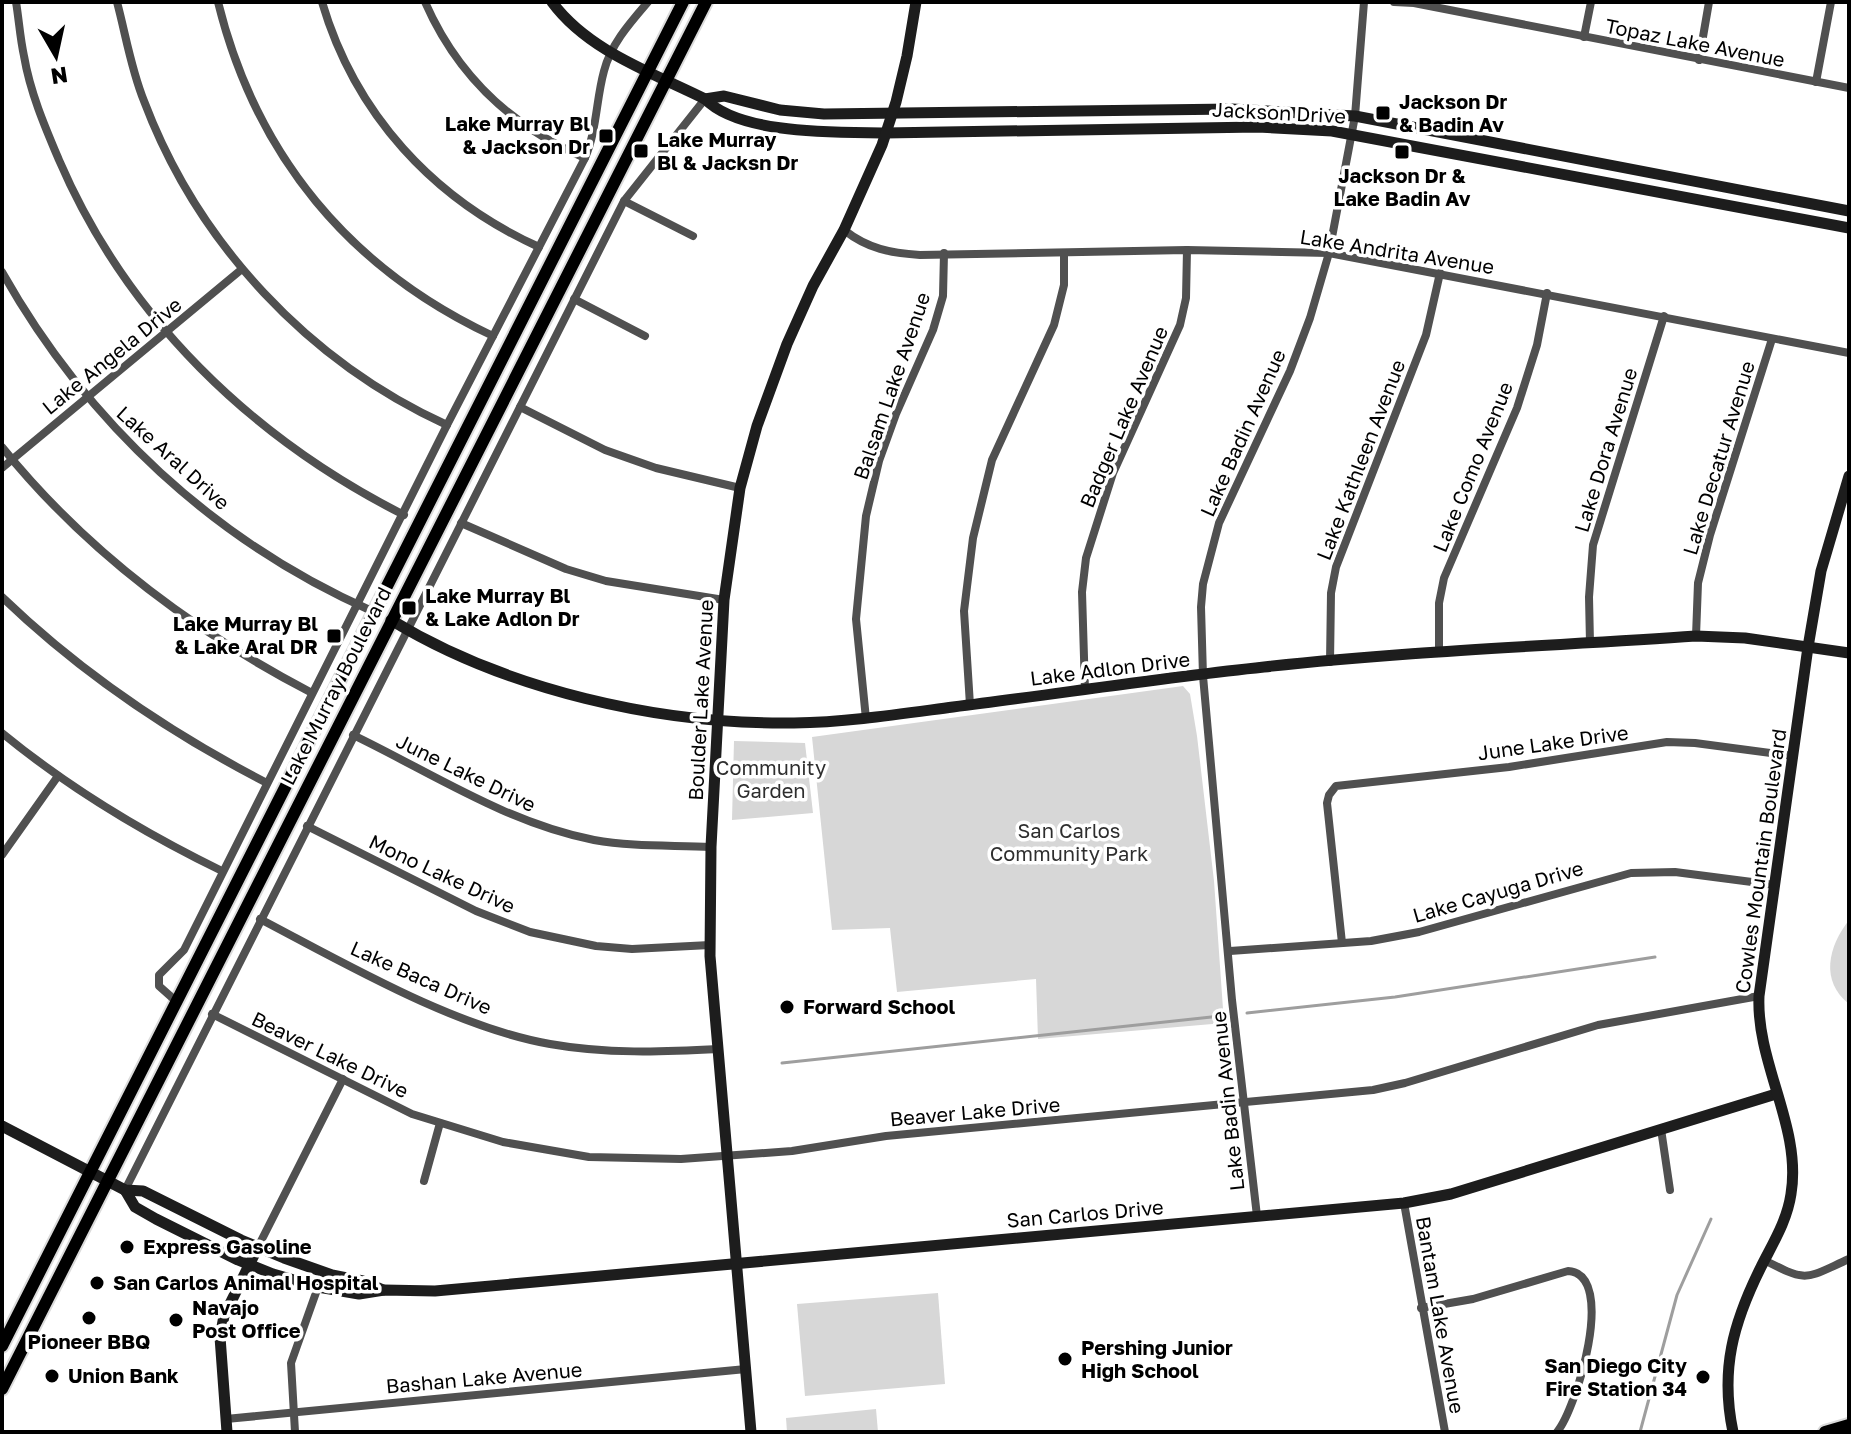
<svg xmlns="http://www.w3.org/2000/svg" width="1851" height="1434" viewBox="0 0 1851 1434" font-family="'Golos Text',sans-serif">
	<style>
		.green { fill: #d7d7d7 }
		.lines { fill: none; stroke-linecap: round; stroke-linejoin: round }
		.stream { stroke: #9e9e9e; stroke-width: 3 }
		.primary-casing { stroke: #dbdbdb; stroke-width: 16 }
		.street { stroke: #505050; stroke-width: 8 }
		.secondary { stroke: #1d1d1d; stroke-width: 11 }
		.primary { stroke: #000; stroke-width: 12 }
		.poi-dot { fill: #000; stroke: #fff; stroke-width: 3 }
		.labels { text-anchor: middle; stroke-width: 7; stroke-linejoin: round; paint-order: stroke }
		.street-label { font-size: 20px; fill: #000; stroke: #fff }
		.poi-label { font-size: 20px; font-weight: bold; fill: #000; stroke: #fff; text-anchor: start }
		.park-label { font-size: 20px; fill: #2e2e2e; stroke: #fff }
	</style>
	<rect width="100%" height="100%" fill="#fff"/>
	<g class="green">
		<polygon points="1183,686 1190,694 1197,736 1214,881 1224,1023 1038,1039 1036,979 897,992 890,928 832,930 812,737"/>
		<polygon points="734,741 805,743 813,813 732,820"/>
		<path d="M1849,920V1004C1820,981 1828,947 1849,920Z"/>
		<polygon points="938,1293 945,1384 805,1396 797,1304"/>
		<polygon points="876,1409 878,1432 787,1432 786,1418"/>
	</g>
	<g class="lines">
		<g class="stream">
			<polyline points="1247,1013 1395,997 1655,957"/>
			<polyline points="782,1063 1230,1015"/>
			<polyline points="1640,1432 1677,1295 1711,1219"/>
		</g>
		<defs>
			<g id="primary">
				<polyline points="2,1346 683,2"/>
				<polyline points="2,1389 706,2"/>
				<polyline points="1825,1432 1849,1425"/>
			</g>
		</defs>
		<use href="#primary" class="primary-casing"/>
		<g class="street">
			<path d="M16,2C19,20 20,38 24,56C30,92 45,127 59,160C127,318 252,438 404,515"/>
			<path d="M117,2C126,36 131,69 144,101C198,244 309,362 447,425"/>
			<path d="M218,2C256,156 350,269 493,336"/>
			<path d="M322,2C355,114 433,199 539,247"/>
			<path d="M425,2C457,75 512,127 585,158"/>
			<polyline points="1394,2 1414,3 1849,88"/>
			<polyline points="1584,37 1591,2"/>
			<polyline points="1699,60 1709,2"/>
			<polyline points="1816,82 1831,2"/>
			<polyline points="624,201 693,236"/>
			<path d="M844,230C868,249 891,253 920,255L1187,250L1329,253L1849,353"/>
			<path d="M2,272C87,423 215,542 374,612"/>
			<polyline points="574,299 645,336"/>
			<polyline points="520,407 605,450 656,468 740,488"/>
			<path d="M2,447C86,551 193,631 312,693"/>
			<polyline points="2,468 242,269"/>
			<polyline points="461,523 566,569 606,581 724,600"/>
			<path d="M2,597C81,673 170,733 267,783"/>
			<polyline points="1696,636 1698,583 1710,535 1772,339"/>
			<polyline points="1590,643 1589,597 1593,545 1664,316"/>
			<polyline points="1439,653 1439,603 1444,578 1517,408 1537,345 1547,293"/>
			<polyline points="1330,662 1331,593 1336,567 1426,335 1440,273"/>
			<polyline points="1085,690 1082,592 1086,558 1113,473 1180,325 1186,298 1187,250"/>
			<polyline points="970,705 964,611 973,538 992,460 1054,325 1064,285 1064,253"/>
			<polyline points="866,719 856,619 866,516 879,461 896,414 933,330 943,296 944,253"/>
			<path d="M2,733C69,788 144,833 222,871"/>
			<path d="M353,735C432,773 507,823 594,840C632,847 672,845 711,847"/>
			<polyline points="307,826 476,911 530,932 596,946 632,949 710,945"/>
			<polyline points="2,855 58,776"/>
			<path d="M260,919C346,964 454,1027 550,1044C606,1054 662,1052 719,1049"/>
			<polyline points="1342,943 1327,803 1329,795 1336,786 1509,767 1667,742 1695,743 1794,756"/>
			<polyline points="1230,951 1371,941 1419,932 1631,873 1675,872 1775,885"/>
			<path d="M177,1002L159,986V975L184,950L447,425L585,158C597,130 596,100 604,71C611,44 630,23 648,2"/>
			<polyline points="212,1014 412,1114 503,1142 589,1157 681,1159 792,1151 886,1136 1373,1090 1405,1083 1598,1025 1759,996"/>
			<polyline points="1661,1129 1670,1190"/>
			<polyline points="424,1181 440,1123"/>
			<polyline points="125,1190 624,201 705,99"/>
			<polyline points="1404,1203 1445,1432"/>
			<polyline points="1257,1216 1232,1000 1203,676 1201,607 1203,584 1219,523 1290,371 1310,318 1329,253 1355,116 1364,2"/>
			<polyline points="258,1247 343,1079"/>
			<path d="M1764,1260C1809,1283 1804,1279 1849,1259"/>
			<path d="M1421,1308L1473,1299L1568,1271C1618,1274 1576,1410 1557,1432"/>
			<polyline points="226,1419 746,1369"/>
			<polyline points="295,1432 291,1363 318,1287"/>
		</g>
		<g class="secondary">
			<path d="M552,2C588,51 653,73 705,99C740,135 837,132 885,133L1258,127L1332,131L1849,228"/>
			<polyline points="705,99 724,96 780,110 824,114 1232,109 1355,116 1849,211"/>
			<path d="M391,620C506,690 660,725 794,723C848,722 900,714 953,707C1057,694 1160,678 1264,667C1407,651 1552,646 1696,636L1745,638L1849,653"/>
			<polyline points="2,1126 125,1190 143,1191 241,1240 284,1258 332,1275 363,1281 383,1290"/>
			<polyline points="125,1190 135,1207 156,1219 238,1260 273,1274 318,1287 359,1294 384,1290 435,1291 1404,1203 1451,1194 1776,1094"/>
			<polyline points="227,1432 220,1337 224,1316 258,1247"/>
			<polyline points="751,1432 710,956 711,847 724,600 740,488 757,426 787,344 813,286 844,230 882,145 896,102 907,56 916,2"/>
			<path d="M1733,1432C1720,1370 1733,1323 1761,1267C1773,1243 1787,1221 1791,1194C1802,1127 1756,1064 1759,996L1808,647L1821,571L1849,476"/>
		</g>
		<use href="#primary" class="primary"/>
	</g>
	<g class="poi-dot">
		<rect x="1375" y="105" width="16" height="16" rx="4"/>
		<rect x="598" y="128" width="16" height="16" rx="4"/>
		<rect x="633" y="143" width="16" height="16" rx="4"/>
		<rect x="1394" y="144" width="16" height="16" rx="4"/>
		<rect x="401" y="600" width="16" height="16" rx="4"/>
		<rect x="326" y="628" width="16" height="16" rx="4"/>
		<circle cx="787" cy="1007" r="8"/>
		<circle cx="127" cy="1247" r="8"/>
		<circle cx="97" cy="1283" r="8"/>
		<circle cx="89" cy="1318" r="8"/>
		<circle cx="176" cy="1320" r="8"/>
		<circle cx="1065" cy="1359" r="8"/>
		<circle cx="52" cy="1376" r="8"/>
		<circle cx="1703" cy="1377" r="8"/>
	</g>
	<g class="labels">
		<g class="street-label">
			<text transform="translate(1695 43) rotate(11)" y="7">Topaz Lake Avenue</text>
			<text transform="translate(1279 113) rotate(3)" y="7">Jackson Drive</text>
			<text transform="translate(1397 252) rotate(9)" y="7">Lake Andrita Avenue</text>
			<text transform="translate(112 356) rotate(-39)" y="7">Lake Angela Drive</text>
			<text transform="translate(892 386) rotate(-71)" y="7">Balsam Lake Avenue</text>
			<text transform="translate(1124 417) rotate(-67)" y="7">Badger Lake Avenue</text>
			<text transform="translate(1243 433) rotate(-66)" y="7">Lake Badin Avenue</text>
			<text transform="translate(1606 450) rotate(-73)" y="7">Lake Dora Avenue</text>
			<text transform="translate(173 458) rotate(42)" y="7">Lake Aral Drive</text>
			<text transform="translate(1719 458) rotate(-73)" y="7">Lake Decatur Avenue</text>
			<text transform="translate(1361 460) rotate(-69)" y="7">Lake Kathleen Avenue</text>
			<text transform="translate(1473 467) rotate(-68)" y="7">Lake Como Avenue</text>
			<text transform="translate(1110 669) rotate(-7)" y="7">Lake Adlon Drive</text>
			<text transform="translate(336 686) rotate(-63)" y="7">Lake Murray Boulevard</text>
			<text transform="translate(701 700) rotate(-87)" y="7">Boulder Lake Avenue</text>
			<text transform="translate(1553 743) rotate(-8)" y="7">June Lake Drive</text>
			<text transform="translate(466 773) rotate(26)" y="7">June Lake Drive</text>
			<text transform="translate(1761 861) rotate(-82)" y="7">Cowles Mountain Boulevard</text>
			<text transform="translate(442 874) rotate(25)" y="7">Mono Lake Drive</text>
			<text transform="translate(1498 892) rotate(-16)" y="7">Lake Cayuga Drive</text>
			<text transform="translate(421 978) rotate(24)" y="7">Lake Baca Drive</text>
			<text transform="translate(330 1055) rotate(26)" y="7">Beaver Lake Drive</text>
			<text transform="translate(1228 1101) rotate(-96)" y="7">Lake Badin Avenue</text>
			<text transform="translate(975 1112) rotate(-5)" y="7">Beaver Lake Drive</text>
			<text transform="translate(1085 1214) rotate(-5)" y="7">San Carlos Drive</text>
			<text transform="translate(1440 1315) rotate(80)" y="7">Bantam Lake Avenue</text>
			<text transform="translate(484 1378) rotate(-5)" y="7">Bashan Lake Avenue</text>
		</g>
		<g class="poi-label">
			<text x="1399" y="109">Jackson Dr<tspan x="1399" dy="23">&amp; Badin Av</tspan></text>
			<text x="590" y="131" text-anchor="end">Lake Murray Bl<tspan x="590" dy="23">&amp; Jackson Dr</tspan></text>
			<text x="657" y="147">Lake Murray<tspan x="657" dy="23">Bl &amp; Jacksn Dr</tspan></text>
			<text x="1402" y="183" text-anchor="middle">Jackson Dr &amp;<tspan x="1402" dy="23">Lake Badin Av</tspan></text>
			<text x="425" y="603">Lake Murray Bl<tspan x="425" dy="23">&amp; Lake Adlon Dr</tspan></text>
			<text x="318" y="631" text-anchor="end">Lake Murray Bl<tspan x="318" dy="23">&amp; Lake Aral DR</tspan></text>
			<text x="803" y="1014">Forward School</text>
			<text x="143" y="1254">Express Gasoline</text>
			<text x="113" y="1290">San Carlos Animal Hospital</text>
			<text x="192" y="1315">Navajo<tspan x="192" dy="23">Post Office</tspan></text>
			<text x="89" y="1349" text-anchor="middle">Pioneer BBQ</text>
			<text x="1081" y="1355">Pershing Junior<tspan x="1081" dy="23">High School</tspan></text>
			<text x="1687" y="1373" text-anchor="end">San Diego City<tspan x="1687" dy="23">Fire Station 34</tspan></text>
			<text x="68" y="1383">Union Bank</text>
		</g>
		<g class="park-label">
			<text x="771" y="775">Community<tspan x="771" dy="23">Garden</tspan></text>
			<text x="1069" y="838">San Carlos<tspan x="1069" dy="23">Community Park</tspan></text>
		</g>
	</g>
	<rect width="1851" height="1434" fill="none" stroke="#000000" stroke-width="8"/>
	<g transform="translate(56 56) rotate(171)" stroke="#ffffff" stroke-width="6" paint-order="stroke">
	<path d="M0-6L14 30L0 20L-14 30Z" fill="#000000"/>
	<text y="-12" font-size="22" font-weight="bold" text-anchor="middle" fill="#000000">N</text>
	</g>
</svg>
